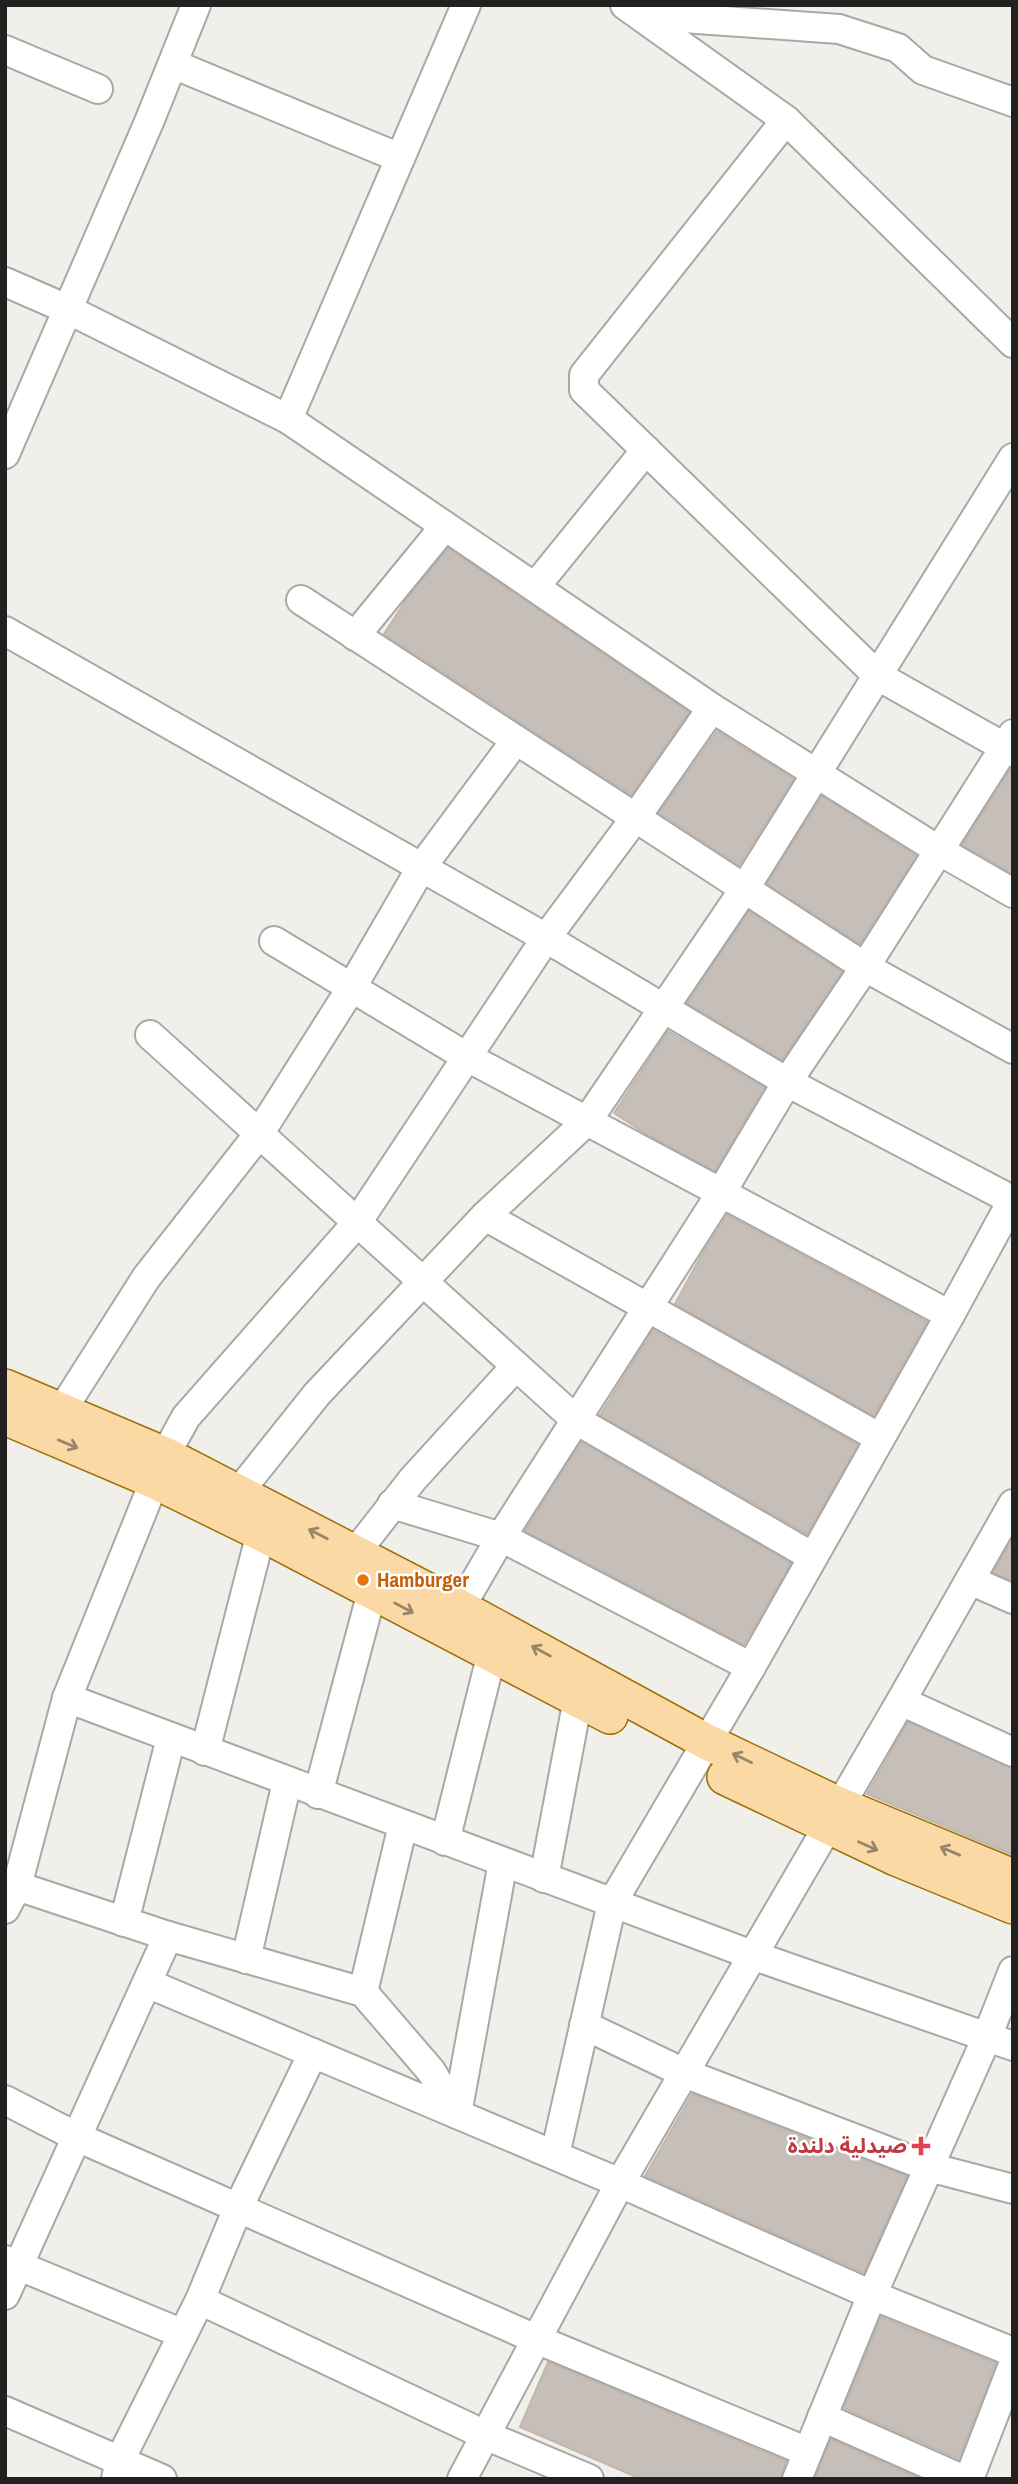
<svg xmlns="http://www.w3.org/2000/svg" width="1018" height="2484" viewBox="0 0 1018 2484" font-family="'Archivo Narrow','Noto Sans Arabic',sans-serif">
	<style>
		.building { fill: #c6beb8; stroke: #c3b7ab; stroke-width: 2 }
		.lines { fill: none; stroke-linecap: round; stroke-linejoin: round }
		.minor-casing { stroke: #a8a8a8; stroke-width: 32 }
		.major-casing { stroke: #9b7004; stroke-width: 38 }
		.minor { stroke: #fff; stroke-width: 28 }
		.major { stroke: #fad9a5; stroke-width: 35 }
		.oneway { stroke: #98866a }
		.food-dot { fill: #e8710a; stroke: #fff; stroke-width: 2.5 }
		.health-dot { fill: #e0444e; stroke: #fff; stroke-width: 2.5 }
		.labels { text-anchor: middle; stroke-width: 5; stroke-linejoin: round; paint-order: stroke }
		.food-label { font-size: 21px; font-weight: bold; fill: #c56008; stroke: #fff; text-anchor: start }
		.health-label { font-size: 21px; font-weight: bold; fill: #be3a42; stroke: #fff; text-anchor: end }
	</style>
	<rect width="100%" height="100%" fill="#f1efe9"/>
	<g class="building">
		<polygon points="448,548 689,712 631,795 384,634 406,600"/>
		<polygon points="717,731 794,779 739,865 659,813"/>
		<polygon points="1011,768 1013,769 1013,874 962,845"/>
		<polygon points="822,796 916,856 860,944 767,884"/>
		<polygon points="749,911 842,972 782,1060 687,1003"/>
		<polygon points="668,1031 764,1088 715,1171 646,1134 614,1113"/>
		<polygon points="727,1215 927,1322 874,1416 675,1304 702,1254"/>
		<polygon points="653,1330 858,1445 807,1534 600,1415"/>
		<polygon points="581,1442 791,1563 744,1645 525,1531"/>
		<polygon points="1013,1538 1013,1581 993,1572"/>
		<polygon points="908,1722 1013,1768 1013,1855 867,1794"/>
		<polygon points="692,2094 907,2176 864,2273 645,2176"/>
		<polygon points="881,2317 996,2363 959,2459 844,2408"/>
		<polygon points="548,2362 786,2461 781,2479 641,2479 520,2427"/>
		<polygon points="831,2439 920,2479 815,2479"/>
	</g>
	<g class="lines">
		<defs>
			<g id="minor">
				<polyline points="625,5 786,120 1013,343"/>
				<polyline points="640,15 839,29 898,48 923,70 1013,102"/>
				<polyline points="5,50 98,89"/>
				<polyline points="173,64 400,158"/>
				<polyline points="786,120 584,375 584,390 878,676 1013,752"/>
				<polyline points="5,282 67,309 288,419 712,708 940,851 1013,893"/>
				<polyline points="288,419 466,5"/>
				<polyline points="5,454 149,122 196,5"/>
				<polyline points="535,587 646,450"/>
				<polyline points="301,600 865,967 1013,1049"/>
				<polyline points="5,631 546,938 787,1082 1012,1200"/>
				<polyline points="355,636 445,526"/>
				<polyline points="274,941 467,1057 950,1315"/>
				<polyline points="150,1035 576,1420 813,1557"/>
				<polyline points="485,1216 880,1438"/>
				<polyline points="62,1410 146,1278 259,1134 352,987 421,868 516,740"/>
				<polyline points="238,1493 317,1394 485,1216 587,1121 745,888 1013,458"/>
				<polyline points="392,1504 501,1537 751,1667"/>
				<polyline points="1013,1504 901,1701 620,2183 872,2295 1013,2352"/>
				<polyline points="355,1553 413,1479 516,1366"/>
				<polyline points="970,1580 1013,1599"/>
				<polyline points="450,1625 501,1537 721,1193 787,1082 865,967 1013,734"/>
				<polyline points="67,1698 752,1955 1013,2046"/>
				<polyline points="901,1701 1013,1752"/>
				<polyline points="205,1751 261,1533"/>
				<polyline points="318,1794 372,1592"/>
				<polyline points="445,1841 492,1653"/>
				<polyline points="544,1878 578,1699"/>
				<polyline points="17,1886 168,1936 363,1992 431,2071 457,2114"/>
				<polyline points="5,1909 17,1886 67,1698 165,1455 186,1417 356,1224 546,938 636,817 712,708"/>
				<polyline points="124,1922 171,1738"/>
				<polyline points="246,1959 287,1782"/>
				<polyline points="147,1983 620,2183 462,2479"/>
				<polyline points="363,1992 403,1825"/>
				<polyline points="584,2025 684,2073 929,2167 1013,2189"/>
				<polyline points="5,2100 77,2137 536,2339 808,2452"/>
				<polyline points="457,2114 503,1862"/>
				<polyline points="555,2155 612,1903 751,1667 950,1315 1013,1199"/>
				<polyline points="5,2260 183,2334"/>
				<polyline points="5,2295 168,1936"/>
				<polyline points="200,2300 238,2208 313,2053"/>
				<polyline points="5,2411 162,2479"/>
				<polyline points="822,2417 962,2479"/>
				<polyline points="116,2479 120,2460 200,2300 485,2435 589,2479"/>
				<polyline points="797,2479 872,2295 987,2037 1013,1971"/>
				<polyline points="969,2479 1013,2365"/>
			</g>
			<g id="major">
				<polyline points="5,1387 165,1455 459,1607 707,1742 839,1805 1013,1877"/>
				<polyline points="5,1417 155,1481 261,1533 610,1716"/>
				<polyline points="725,1777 896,1858 1013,1906"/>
			</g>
		</defs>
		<use href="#minor" class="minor-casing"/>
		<use href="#major" class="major-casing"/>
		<use href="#minor" class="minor"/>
		<use href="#major" class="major"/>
	</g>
	<defs><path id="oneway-shaft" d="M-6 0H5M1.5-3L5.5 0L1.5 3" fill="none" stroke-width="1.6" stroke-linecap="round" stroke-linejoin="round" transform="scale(1.75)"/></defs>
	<g class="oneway">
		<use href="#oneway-shaft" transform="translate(68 1444) rotate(23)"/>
		<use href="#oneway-shaft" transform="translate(318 1534) rotate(-153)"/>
		<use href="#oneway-shaft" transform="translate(404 1608) rotate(28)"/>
		<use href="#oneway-shaft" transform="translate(541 1651) rotate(-151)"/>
		<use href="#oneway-shaft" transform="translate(742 1758) rotate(-154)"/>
		<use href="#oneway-shaft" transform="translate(868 1846) rotate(24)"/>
		<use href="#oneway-shaft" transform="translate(950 1851) rotate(-157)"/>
	</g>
	<circle class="food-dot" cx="363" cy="1580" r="7"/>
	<path class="health-dot" d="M917.5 2135.5h7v7h7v7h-7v7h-7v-7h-7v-7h7z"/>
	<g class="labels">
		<g class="food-label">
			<text x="377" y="1587">Hamburger</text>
		</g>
		<g class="health-label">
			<text x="907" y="2153">صيدلية دلندة</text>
		</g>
	</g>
	<rect width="1018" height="2484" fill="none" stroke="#212121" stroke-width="14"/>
</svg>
